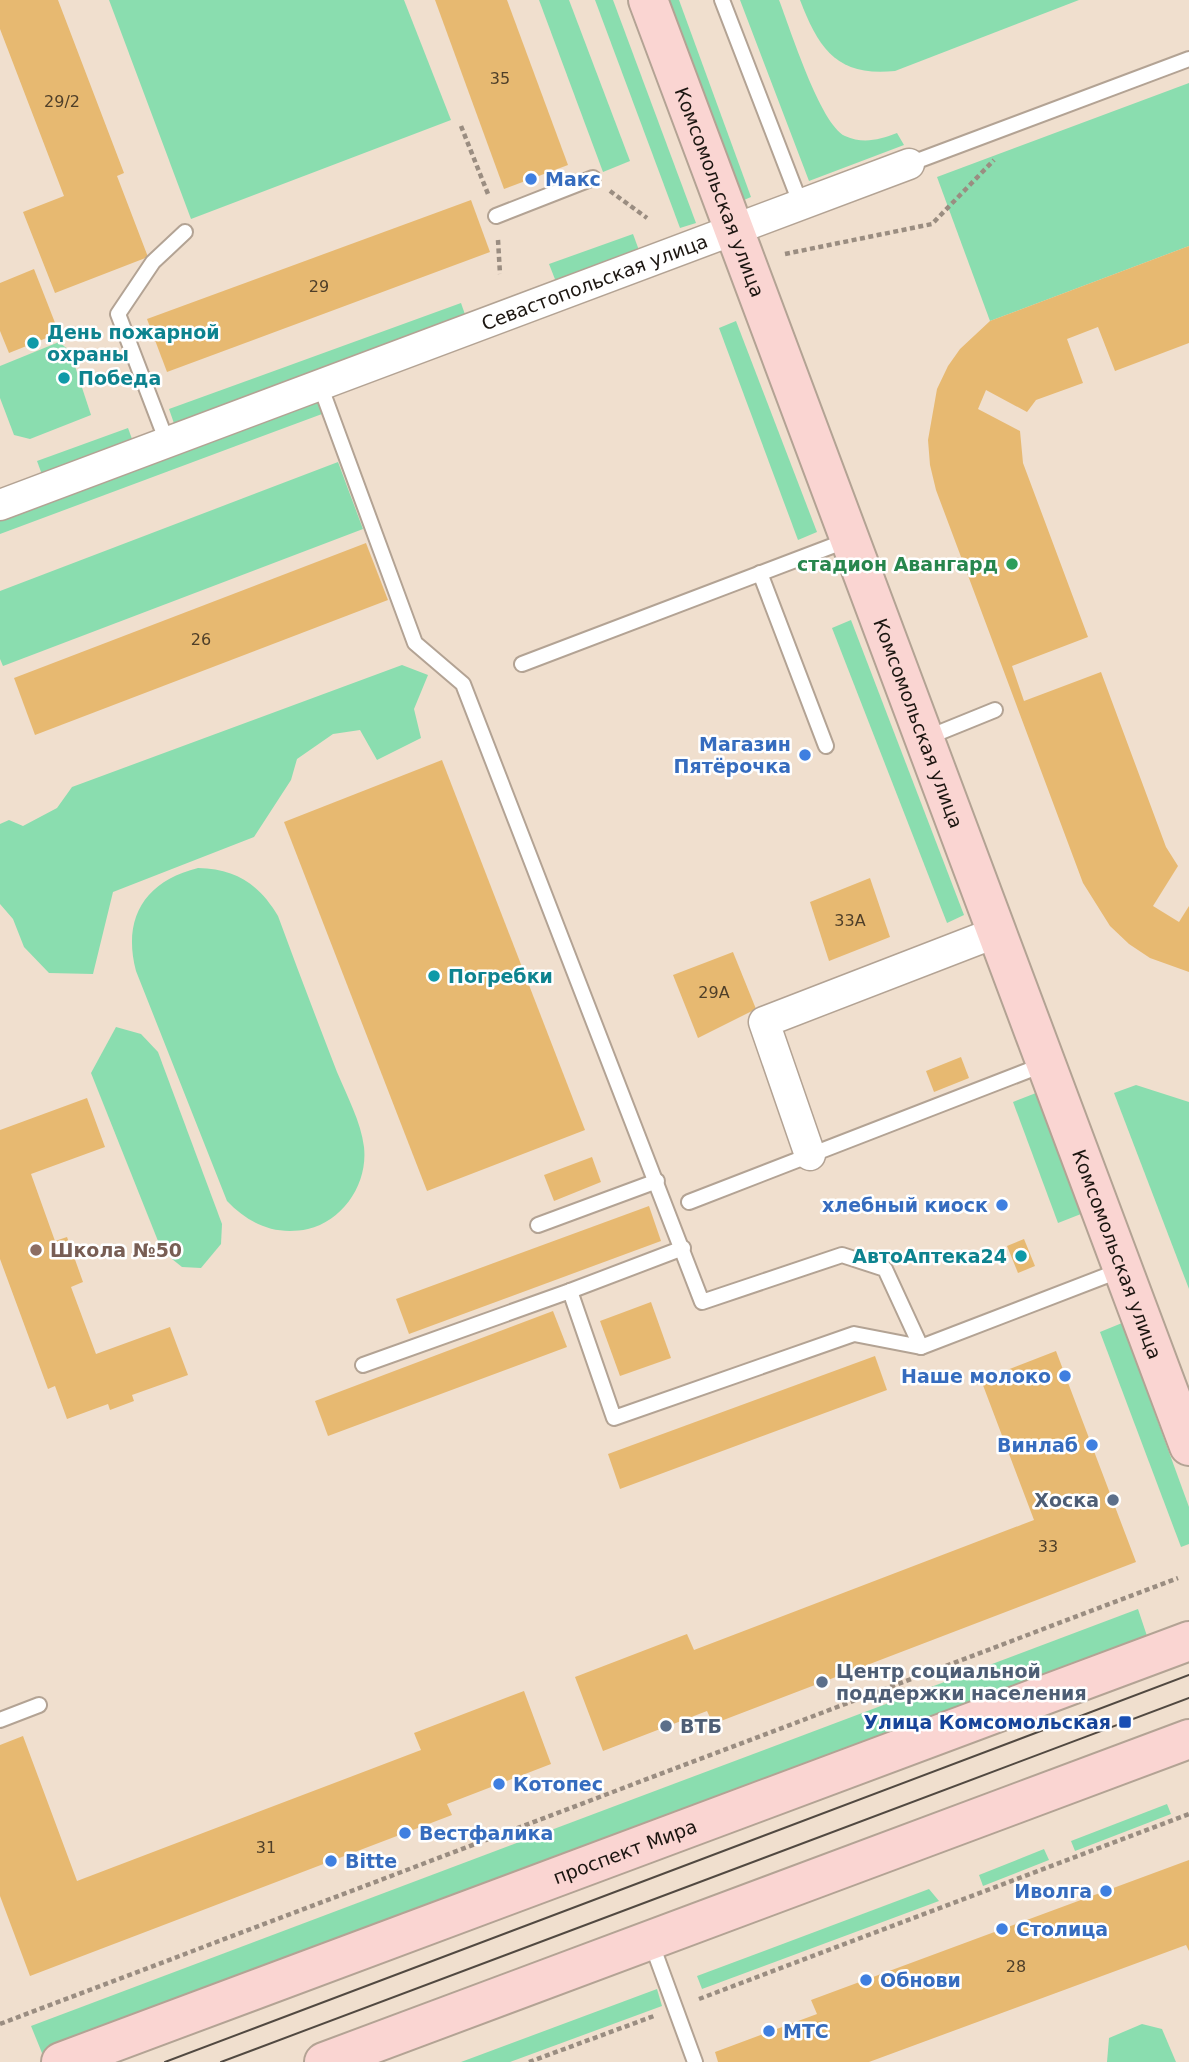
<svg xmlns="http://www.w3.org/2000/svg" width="1189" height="2062" viewBox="0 0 1189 2062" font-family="'DejaVu Sans',sans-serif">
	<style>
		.green { fill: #8addaf }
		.building { fill: #e7b971 }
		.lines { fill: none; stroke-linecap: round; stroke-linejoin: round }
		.lane-casing { stroke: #b3a394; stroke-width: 18 }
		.street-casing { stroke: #b3a394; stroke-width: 33 }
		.secondary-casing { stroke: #b3a394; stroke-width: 42 }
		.path { stroke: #9a8d81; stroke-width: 4.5; stroke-dasharray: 5 3.5; stroke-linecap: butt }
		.lane { stroke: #fff; stroke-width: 14 }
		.street { stroke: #fff; stroke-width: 30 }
		.secondary { stroke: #fad5d2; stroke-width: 38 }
		.tram { stroke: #514941; stroke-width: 2 }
		.shop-dot { fill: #3f7fe0; stroke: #fff; stroke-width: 2.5 }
		.culture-dot { fill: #0f9aa8; stroke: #fff; stroke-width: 2.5 }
		.leisure-dot { fill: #2e9e5b; stroke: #fff; stroke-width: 2.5 }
		.education-dot { fill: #8d6e63; stroke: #fff; stroke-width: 2.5 }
		.service-dot { fill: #5c6f8a; stroke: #fff; stroke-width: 2.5 }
		.transit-dot { fill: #1a4fb4; stroke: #fff; stroke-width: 2.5 }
		.labels { text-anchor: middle; stroke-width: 5; stroke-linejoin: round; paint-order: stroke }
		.number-label { font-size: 16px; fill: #4f3f29 }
		.shop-label { font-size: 19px; font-weight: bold; fill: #366cbe; stroke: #fff; text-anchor: start }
		.street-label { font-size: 19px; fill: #1c1611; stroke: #fff }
		.culture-label { font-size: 19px; font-weight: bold; fill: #0d838f; stroke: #fff; text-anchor: start }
		.leisure-label { font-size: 19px; font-weight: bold; fill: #27864d; stroke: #fff; text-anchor: end }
		.education-label { font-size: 19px; font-weight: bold; fill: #785e54; stroke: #fff; text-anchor: start }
		.service-label { font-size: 19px; font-weight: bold; fill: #4e5e75; stroke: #fff; text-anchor: start }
		.transit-label { font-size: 19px; font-weight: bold; fill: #164399; stroke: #fff; text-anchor: end }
	</style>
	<rect width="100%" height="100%" fill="#f0dfce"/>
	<g class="green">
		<polygon points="109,0 404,0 451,120 191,219"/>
		<polygon points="539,0 569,0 630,161 603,172"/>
		<polygon points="595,0 613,0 696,223 680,228"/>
		<polygon points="663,0 679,0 751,197 737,203"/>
		<path d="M740,0H779C790,28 820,124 845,136C863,144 879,140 897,133L904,145L809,181Z"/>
		<path d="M800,0H1079L895,71C838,77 819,50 800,0Z"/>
		<polygon points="1189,83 1189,246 990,321 937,177"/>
		<polygon points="633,234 643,261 560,292 549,264"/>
		<polygon points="461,303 468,323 177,432 169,409"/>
		<polygon points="736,321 817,532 798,540 719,328"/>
		<polygon points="59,342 70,351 91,415 30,439 14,435 0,398 0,366"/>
		<polygon points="317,399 322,414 0,534 0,518"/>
		<polygon points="128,428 135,447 44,480 37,461"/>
		<polygon points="338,462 363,529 3,666 0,659 0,591"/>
		<polygon points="851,620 964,915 947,923 832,628"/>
		<polygon points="402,665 428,675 414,709 421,738 377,760 360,730 333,734 297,759 291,780 254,837 113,892 93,974 49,973 24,947 13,919 0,904 0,824 9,820 23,826 57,808 72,787"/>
		<path d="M198,868C236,869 259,884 278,916C297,968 317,1020 337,1072C347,1096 361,1122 364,1147C368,1183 344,1220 308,1229C275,1236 249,1224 227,1201L136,971C122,918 145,881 198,868Z"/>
		<polygon points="116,1027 141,1034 158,1052 222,1224 221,1244 201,1268 182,1267 162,1251 91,1073"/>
		<polygon points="1136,1085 1189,1102 1189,1289 1114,1093"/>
		<polygon points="1036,1093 1081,1214 1058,1223 1013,1102"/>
		<polygon points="1122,1323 1189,1507 1189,1544 1181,1547 1100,1332"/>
		<polygon points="1138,1609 1149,1642 44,2058 31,2026"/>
		<polygon points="1167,1804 1171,1814 1075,1851 1071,1841"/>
		<polygon points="1044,1849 1049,1860 983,1886 979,1875"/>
		<polygon points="929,1889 939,1901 702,1989 697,1976"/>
		<polygon points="657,1989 662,2006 510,2062 461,2062"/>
		<polygon points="1142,2024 1162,2029 1176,2062 1107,2062 1109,2038"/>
	</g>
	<g class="building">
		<polygon points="0,0 58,0 124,173 117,176 148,257 55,293 23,212 64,196 0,29"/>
		<polygon points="435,0 507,0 568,165 504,189"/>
		<polygon points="471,200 490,252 167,372 147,319"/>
		<polygon points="1189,246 1189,343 1115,371 1098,327 1067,339 1083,383 1036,400 1027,412 986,390 978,409 1020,431 1023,463 1088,637 1012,666 1024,701 1101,672 1166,847 1178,866 1153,906 1179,922 1189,906 1189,972 1150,958 1129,944 1110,926 1083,883 936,490 930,465 928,440 937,389 948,366 960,349 990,321"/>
		<polygon points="34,269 59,333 9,353 0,331 0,283"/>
		<polygon points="366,543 388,600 35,735 14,678"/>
		<polygon points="442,760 585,1130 427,1191 284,822"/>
		<polygon points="870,878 890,937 829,961 810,902"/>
		<polygon points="733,952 756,1009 698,1038 673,975"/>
		<polygon points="961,1057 969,1078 934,1092 926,1071"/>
		<polygon points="87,1098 105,1147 31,1174 55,1241 67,1237 83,1282 71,1287 96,1354 170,1327 188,1375 132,1395 134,1401 110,1410 108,1404 67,1419 55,1386 48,1389 0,1259 0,1130"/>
		<polygon points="592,1157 601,1182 554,1201 544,1175"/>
		<polygon points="649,1206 661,1241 409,1334 396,1299"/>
		<polygon points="1024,1239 1035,1266 1018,1273 1007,1246"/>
		<polygon points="651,1302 671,1358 620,1376 600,1321"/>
		<polygon points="553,1311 567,1347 328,1436 315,1401"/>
		<polygon points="1056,1351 1136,1562 713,1724 707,1711 603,1751 575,1677 687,1634 694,1650 1034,1520 981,1380"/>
		<polygon points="875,1356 887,1390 620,1489 608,1454"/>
		<polygon points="524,1691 551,1764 447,1804 452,1815 30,1976 0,1896 0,1745 23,1736 77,1881 421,1750 414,1733"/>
		<polygon points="1189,1860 1189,1951 1186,1945 869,2062 718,2062 715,2052 817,2014 811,2000"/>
	</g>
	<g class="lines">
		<defs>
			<g id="lane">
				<polyline points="722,0 801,205"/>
				<polyline points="909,164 1189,59"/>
				<polyline points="496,216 593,178"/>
				<polyline points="320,385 415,643 463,684 702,1302 842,1255 885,1269 921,1347"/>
				<polyline points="167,442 118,314 153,262 185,232"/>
				<polyline points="760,573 826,746"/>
				<polyline points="522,664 848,540"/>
				<polyline points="926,738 995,710"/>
				<polyline points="689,1202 1045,1064"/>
				<polyline points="538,1225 657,1181"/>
				<polyline points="570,1291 683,1248"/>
				<polyline points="363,1365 570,1291 614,1418 854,1334 921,1347 1121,1270"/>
				<polyline points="0,1720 39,1705"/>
				<polyline points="651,1942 695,2062"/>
			</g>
			<g id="street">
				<path id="s1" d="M0,505L909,164"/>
				<polyline points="810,1155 764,1022 997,932"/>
			</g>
			<g id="secondary">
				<path id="s2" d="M648,0L1189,1446"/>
				<path id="s3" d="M61,2062L1189,1641"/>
				<polyline points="324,2062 1189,1739"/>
			</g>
		</defs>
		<use href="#lane" class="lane-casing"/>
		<use href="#street" class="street-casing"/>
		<use href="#secondary" class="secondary-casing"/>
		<g class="path">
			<polyline points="461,126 488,194"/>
			<polyline points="610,191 647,218"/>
			<polyline points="498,240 500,274"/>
			<polyline points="785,254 932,224 994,160"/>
			<polyline points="699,1999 1189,1814"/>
			<polyline points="0,2024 1178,1578"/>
			<polyline points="529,2062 654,2016"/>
		</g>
		<use href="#lane" class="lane"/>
		<use href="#street" class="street"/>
		<use href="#secondary" class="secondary"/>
		<g class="tram">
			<polyline points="165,2062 1189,1675"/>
			<polyline points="221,2062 1189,1698"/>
		</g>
	</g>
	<g class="shop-dot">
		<circle cx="531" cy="179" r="7"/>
		<circle cx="805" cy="755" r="7"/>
		<circle cx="1002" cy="1205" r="7"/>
		<circle cx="1065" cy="1376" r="7"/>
		<circle cx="1092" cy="1445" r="7"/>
		<circle cx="499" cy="1784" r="7"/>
		<circle cx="405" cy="1833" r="7"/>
		<circle cx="331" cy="1861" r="7"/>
		<circle cx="1106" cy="1891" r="7"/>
		<circle cx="1002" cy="1929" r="7"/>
		<circle cx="866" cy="1980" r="7"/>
		<circle cx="769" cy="2031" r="7"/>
	</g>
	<g class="culture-dot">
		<circle cx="33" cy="343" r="7"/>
		<circle cx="64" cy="378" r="7"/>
		<circle cx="434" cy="976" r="7"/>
		<circle cx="1021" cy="1256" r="7"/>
	</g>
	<circle class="leisure-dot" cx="1012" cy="564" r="7"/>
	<circle class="education-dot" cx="36" cy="1250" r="7"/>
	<g class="service-dot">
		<circle cx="1113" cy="1500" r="7"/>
		<circle cx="822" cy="1682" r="7"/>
		<circle cx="666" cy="1726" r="7"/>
	</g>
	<rect class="transit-dot" x="1118" y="1715" width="14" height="14" rx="3.5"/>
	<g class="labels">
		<g class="number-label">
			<text x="500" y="84">35</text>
			<text x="62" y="107">29/2</text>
			<text x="319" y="292">29</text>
			<text x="201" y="645">26</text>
			<text x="850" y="926">33А</text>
			<text x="714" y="998">29А</text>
			<text x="1048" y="1552">33</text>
			<text x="266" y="1853">31</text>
			<text x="1016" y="1972">28</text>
		</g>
		<g class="shop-label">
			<text x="545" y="186">Макс</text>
			<text x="791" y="751" text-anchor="end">Магазин<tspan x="791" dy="22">Пятёрочка</tspan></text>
			<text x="988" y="1212" text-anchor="end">хлебный киоск</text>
			<text x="1051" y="1383" text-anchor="end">Наше молоко</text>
			<text x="1078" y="1452" text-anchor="end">Винлаб</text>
			<text x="513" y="1791">Котопес</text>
			<text x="419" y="1840">Вестфалика</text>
			<text x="345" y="1868">Bitte</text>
			<text x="1092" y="1898" text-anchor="end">Иволга</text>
			<text x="1016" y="1936">Столица</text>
			<text x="880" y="1987">Обнови</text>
			<text x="783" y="2038">МТС</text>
		</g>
		<g class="street-label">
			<text dy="7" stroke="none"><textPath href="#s2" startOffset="205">Комсомольская улица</textPath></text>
			<text dy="7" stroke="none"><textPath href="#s1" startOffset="635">Севастопольская улица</textPath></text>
			<text dy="7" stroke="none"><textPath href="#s2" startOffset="772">Комсомольская улица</textPath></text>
			<text dy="7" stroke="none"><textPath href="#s2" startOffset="1339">Комсомольская улица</textPath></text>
			<text dy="7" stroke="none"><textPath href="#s3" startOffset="602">проспект Мира</textPath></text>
		</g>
		<g class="culture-label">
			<text x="47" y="339">День пожарной<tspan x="47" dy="22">охраны</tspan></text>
			<text x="78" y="385">Победа</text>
			<text x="448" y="983">Погребки</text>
			<text x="1007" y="1263" text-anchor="end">АвтоАптека24</text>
		</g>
		<g class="leisure-label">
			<text x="998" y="571">стадион Авангард</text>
		</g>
		<g class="education-label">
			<text x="50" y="1257">Школа №50</text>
		</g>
		<g class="service-label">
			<text x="1099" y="1507" text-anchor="end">Хоска</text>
			<text x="836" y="1678">Центр социальной<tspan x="836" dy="22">поддержки населения</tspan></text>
			<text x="680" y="1733">ВТБ</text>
		</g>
		<g class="transit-label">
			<text x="1111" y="1729">Улица Комсомольская</text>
		</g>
	</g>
</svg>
